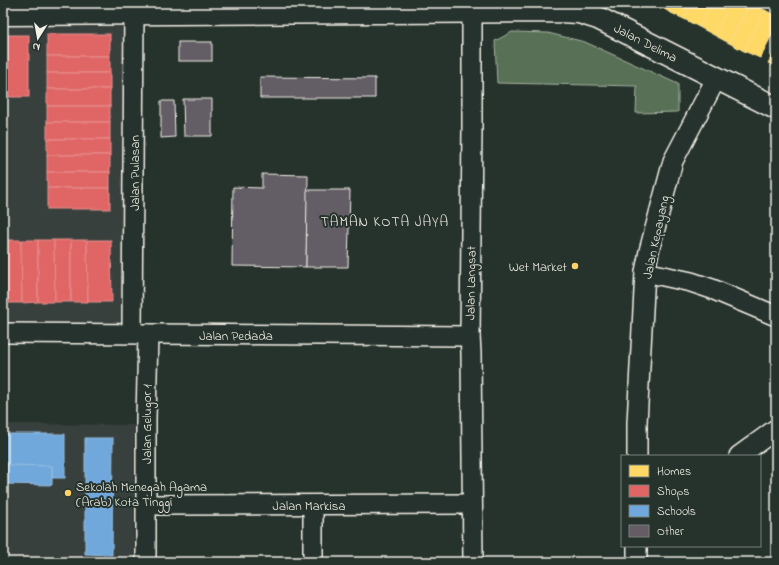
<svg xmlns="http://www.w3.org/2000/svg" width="779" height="565" viewBox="0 0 779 565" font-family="'Indie Flower',sans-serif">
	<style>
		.built { fill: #39403e }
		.green { fill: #587157; stroke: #a6b1a0 }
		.homes { fill: #ffd966; stroke: #fce08d }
		.shops { fill: #e06666; stroke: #e6908d }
		.schools { fill: #6fa8dc; stroke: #97bee0 }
		.building { fill: #645d65; stroke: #f4f1e8 }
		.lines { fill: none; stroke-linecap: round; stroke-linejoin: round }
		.street-casing { stroke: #f4f1e8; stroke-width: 22 }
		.secondary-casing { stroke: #f4f1e8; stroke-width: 25 }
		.street { stroke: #26332d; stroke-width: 19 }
		.secondary { stroke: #26332d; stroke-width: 22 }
		.poi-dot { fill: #ffd166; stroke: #26332d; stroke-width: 1.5 }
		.labels { text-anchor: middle; stroke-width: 4; stroke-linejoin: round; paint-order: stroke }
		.street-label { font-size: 13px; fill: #f4f1e8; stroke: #26332d }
		.poi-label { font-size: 13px; fill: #f4f1e8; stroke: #26332d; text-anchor: end }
		.neighbourhood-label { font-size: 14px; letter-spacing: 1px; fill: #f4f1e8; stroke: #26332d }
	</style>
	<rect width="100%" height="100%" fill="#26332d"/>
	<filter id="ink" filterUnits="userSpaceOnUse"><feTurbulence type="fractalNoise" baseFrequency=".025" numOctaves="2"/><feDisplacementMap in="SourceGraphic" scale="8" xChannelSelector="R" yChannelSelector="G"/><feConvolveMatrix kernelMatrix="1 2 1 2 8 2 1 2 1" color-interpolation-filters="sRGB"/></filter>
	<g filter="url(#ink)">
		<g class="built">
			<polygon points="3,3 478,3 478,23 140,23 137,341 3,340"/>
			<polygon points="3,424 134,425 134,562 3,562"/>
		</g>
		<polygon class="green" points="512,32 548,33 585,42 678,84 678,112 636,113 637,86 497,83 495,41"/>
		<g class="homes">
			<polygon points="655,3 674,3 669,12"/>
			<polygon points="674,3 693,3 684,19 669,12"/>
			<polygon points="693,3 712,3 699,27 684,19"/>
			<polygon points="712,3 731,3 714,35 699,27"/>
			<polygon points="731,3 750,3 729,43 714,35"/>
			<polygon points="750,3 765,10 744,51 729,43"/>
			<polygon points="765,10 776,16 776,27 760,58 744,51"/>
			<polygon points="776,49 776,68 768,63"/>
		</g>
		<g class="shops">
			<rect x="47" y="34" width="63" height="22"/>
			<rect x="3" y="35" width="3" height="62"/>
			<rect x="6" y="35" width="23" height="62"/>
			<rect x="47" y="56" width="63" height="17"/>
			<rect x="47" y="73" width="63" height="16"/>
			<rect x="47" y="89" width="63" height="17"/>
			<rect x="47" y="106" width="63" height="16"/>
			<rect x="47" y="122" width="63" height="17"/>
			<rect x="47" y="139" width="63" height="16"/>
			<rect x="47" y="155" width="63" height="17"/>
			<rect x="47" y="172" width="63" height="16"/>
			<rect x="47" y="188" width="63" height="21"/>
			<rect x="3" y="240" width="2" height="63"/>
			<polygon points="5,240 21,240 22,303 5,303"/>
			<polygon points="21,240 38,240 38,302 22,303"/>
			<polygon points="38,240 54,240 55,302 38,302"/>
			<polygon points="54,240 71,240 71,302 55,302"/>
			<polygon points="71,240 87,240 88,302 71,302"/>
			<polygon points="87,240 111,240 112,302 88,302"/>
		</g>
		<g class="schools">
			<polygon points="3,434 65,434 65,478 52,478 52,466 3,465"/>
			<polygon points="85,438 113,438 112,555 85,554"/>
			<polygon points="3,465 52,466 52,485 3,484"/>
			<rect x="3" y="487" width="4" height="35"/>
			<rect x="83" y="558" width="18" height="4"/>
			<rect x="101" y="558" width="19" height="4"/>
		</g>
		<g class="building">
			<rect x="178" y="42" width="34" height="19"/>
			<polygon points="260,77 375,78 375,98 260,98"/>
			<polygon points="183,99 212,99 212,136 184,136"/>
			<polygon points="161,101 174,101 175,137 161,138"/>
			<polygon points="262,174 308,175 306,267 232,266 233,187 262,188"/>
			<polygon points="307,190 350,190 348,267 306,267"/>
		</g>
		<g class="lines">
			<defs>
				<g id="street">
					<polyline points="472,3 472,128 470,336 471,353 473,562"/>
					<polyline points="645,272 691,282 712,289 776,316"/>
					<polyline points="3,333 470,336"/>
					<polyline points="132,333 134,13"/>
					<polyline points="637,456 637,423 645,272 649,251 673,161 717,77"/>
					<polyline points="739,456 776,429"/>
					<polyline points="146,505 472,504"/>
					<polyline points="146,562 146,419 148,334"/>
					<polyline points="313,562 313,505"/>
					<polyline points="637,562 637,546"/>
				</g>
				<polyline id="secondary" points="3,14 559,11 579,12 598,18 776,108"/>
			</defs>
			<use href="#street" class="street-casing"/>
			<use href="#secondary" class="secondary-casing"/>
			<use href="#street" class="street"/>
			<use href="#secondary" class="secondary"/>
		</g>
	</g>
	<g class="poi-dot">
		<circle cx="575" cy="266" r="4"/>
		<circle cx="68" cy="493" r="4"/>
	</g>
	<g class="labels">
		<g class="street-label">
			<text transform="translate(646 42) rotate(27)" y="5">Jalan Delima</text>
			<text transform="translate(134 173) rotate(-90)" y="5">Jalan Pulasan</text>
			<text transform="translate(655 237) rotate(-78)" y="5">Jalan Kepayang</text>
			<text transform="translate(470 283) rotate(-89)" y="5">Jalan Langsat</text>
			<text x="236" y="340">Jalan Pedada</text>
			<text transform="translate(146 424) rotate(-90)" y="5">Jalan Gelugor 1</text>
			<text x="309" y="510">Jalan Markisa</text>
		</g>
		<g class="poi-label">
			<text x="567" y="271">Wet Market</text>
			<text x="76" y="491" text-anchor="start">Sekolah Menegah Agama<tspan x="76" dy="15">(Arab) Kota Tinggi</tspan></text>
		</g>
		<g class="neighbourhood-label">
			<text x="385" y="226">TAMAN KOTA JAYA</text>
		</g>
	</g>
	<rect width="779" height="565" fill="none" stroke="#26332d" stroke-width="16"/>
	<rect x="8" y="8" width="763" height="549" fill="none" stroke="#f4f1e8" stroke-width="1.5" filter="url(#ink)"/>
	<rect x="621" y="455" width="140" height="92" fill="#26332d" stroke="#787f78"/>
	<rect x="629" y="465" width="20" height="12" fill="#ffd966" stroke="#787f78"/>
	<text x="657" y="475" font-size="12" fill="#f4f1e8">Homes</text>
	<rect x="629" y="485" width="20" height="12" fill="#e06666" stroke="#787f78"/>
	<text x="657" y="495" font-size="12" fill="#f4f1e8">Shops</text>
	<rect x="629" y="505" width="20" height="12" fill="#6fa8dc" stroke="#787f78"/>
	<text x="657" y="515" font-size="12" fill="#f4f1e8">Schools</text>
	<rect x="629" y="525" width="20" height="12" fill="#645d65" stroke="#787f78"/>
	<text x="657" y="535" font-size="12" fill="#f4f1e8">Other</text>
	<g transform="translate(38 38) rotate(191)" stroke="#26332d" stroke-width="3" paint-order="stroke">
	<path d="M0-3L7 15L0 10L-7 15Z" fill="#f4f1e8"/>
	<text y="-6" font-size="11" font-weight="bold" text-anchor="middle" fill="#f4f1e8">N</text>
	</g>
</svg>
